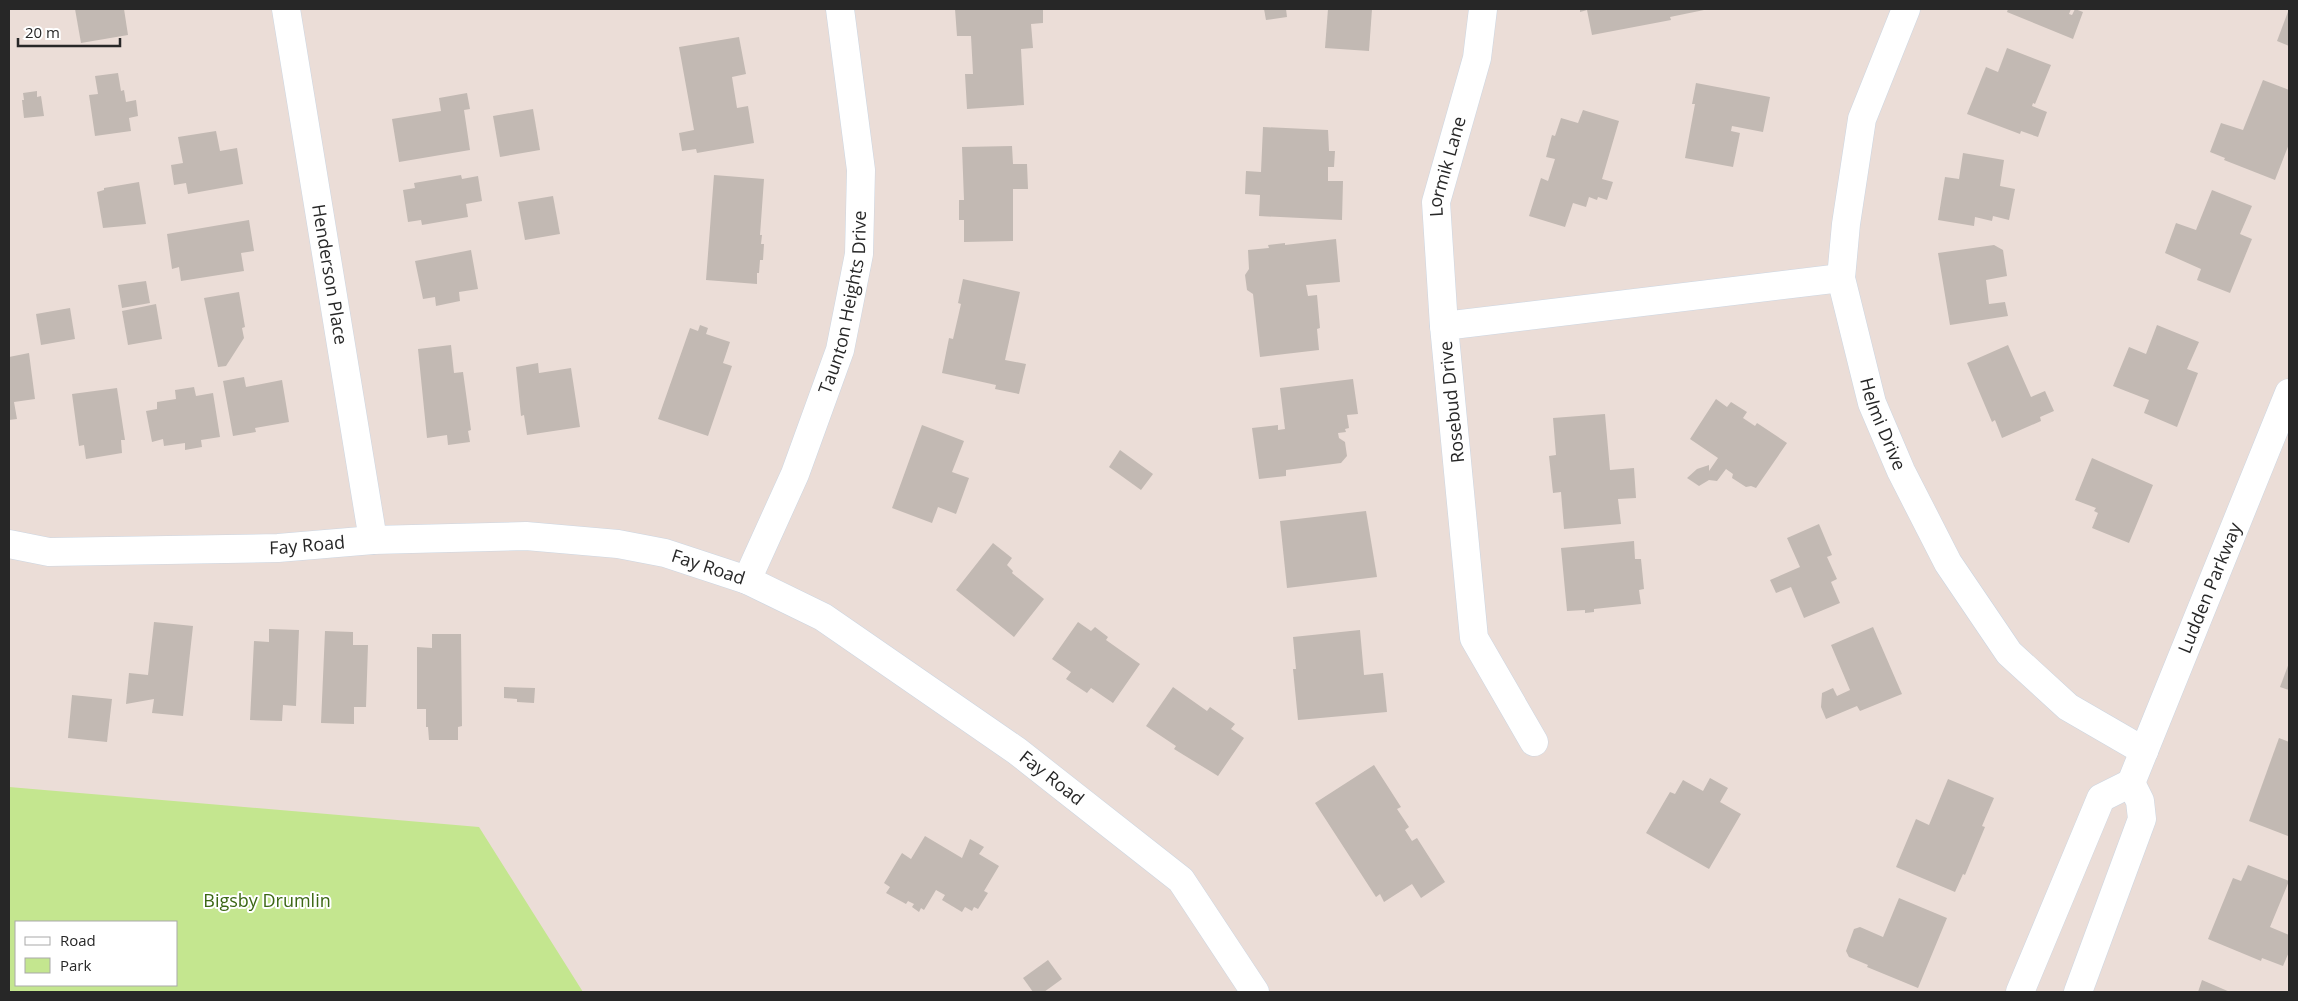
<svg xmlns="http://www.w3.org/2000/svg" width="2298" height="1001" viewBox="0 0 2298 1001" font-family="'Open Sans',sans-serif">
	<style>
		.green { fill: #c4e68f; fill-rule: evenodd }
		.building { fill: #c2b9b3 }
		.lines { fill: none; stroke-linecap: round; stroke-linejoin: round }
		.minor-casing { stroke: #ccd6e2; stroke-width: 29 }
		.tertiary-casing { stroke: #ccd6e2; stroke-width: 29 }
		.minor { stroke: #fff; stroke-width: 28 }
		.tertiary { stroke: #fff; stroke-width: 28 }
		.labels { text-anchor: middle; stroke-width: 4; stroke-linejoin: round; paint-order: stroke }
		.street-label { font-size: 18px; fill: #272727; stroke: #fff }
		.park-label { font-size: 18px; fill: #3b6714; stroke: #fff }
	</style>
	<rect width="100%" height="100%" fill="#ebddd7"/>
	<path class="green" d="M9,787L479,827L583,992H9ZM16,922H176V985H16Z"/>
	<g class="building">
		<polygon points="75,9 124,9 128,35 81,43"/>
		<polygon points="955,9 1043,9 1043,23 1031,24 1033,48 1021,49 1024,105 967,109 965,74 973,74 971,36 957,36"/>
		<polygon points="1264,9 1286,9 1287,17 1266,20"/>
		<polygon points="1328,9 1372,9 1369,51 1325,48"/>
		<polygon points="1580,9 1704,9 1704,10 1670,17 1671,20 1592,35 1587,10 1580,12"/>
		<polygon points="2008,9 2071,9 2069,14 2072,15 2075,9 2083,12 2073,39 2007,12"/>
		<polygon points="2289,9 2289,46 2277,41"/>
		<polygon points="739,37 746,74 732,77 737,108 748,106 754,143 697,153 696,149 682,151 679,133 694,130 679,47"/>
		<polygon points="2007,48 2051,65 2035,104 2033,103 2032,106 2047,112 2038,137 2021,131 2020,134 1967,114 1986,67 1998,72"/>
		<polygon points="118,73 121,91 124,90 126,102 136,100 138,116 129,118 131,131 95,136 89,95 98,94 95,76"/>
		<polygon points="2263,80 2289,90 2289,144 2275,180 2224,160 2225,158 2210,152 2221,123 2243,130"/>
		<polygon points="1696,83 1770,97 1763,132 1732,126 1731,131 1740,133 1733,167 1685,158 1695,104 1692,104"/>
		<polygon points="37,91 37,97 41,96 44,116 24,118 22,100 24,100 23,93"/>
		<polygon points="467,93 470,109 464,110 470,150 399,162 392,119 441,111 439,98"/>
		<polygon points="533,109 540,150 500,157 493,116"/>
		<polygon points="1583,110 1619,121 1602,179 1613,182 1607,200 1598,197 1597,200 1589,197 1586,207 1573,203 1565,227 1529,216 1541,178 1548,181 1555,159 1546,157 1552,135 1555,136 1561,118 1578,123"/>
		<polygon points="1263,127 1328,130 1329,151 1335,151 1334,167 1328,167 1328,181 1343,181 1342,220 1259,216 1260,195 1245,194 1246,171 1261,172"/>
		<polygon points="216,131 220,151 237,148 243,184 188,194 186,183 174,185 171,165 183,163 178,137"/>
		<polygon points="1012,146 1013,164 1027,164 1028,189 1013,189 1013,241 964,242 964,220 959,220 959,200 964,200 962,147"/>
		<polygon points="1963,153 2004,160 2000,186 2015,189 2009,220 1993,216 1992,221 1975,217 1974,226 1938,220 1945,177 1959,179"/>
		<polygon points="461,175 462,179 478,176 482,201 466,204 468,217 422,225 421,220 408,222 403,190 415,188 414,183"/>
		<polygon points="714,175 764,179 760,235 762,235 761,244 764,244 763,260 760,260 759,273 757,273 757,284 706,280"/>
		<polygon points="139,182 146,224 103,228 97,192 104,190 104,188"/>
		<polygon points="2212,190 2252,206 2240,234 2252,239 2230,293 2197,280 2201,269 2165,253 2176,223 2196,230"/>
		<polygon points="553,196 560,234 525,240 518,202"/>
		<polygon points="249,220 254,251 241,253 244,271 181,281 179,267 172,269 167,234"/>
		<polygon points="1336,239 1340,282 1306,285 1308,296 1317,295 1320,328 1317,329 1319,350 1260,357 1253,294 1247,290 1245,275 1249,269 1248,250 1269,248 1268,245 1285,243 1285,245"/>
		<polygon points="1994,245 2003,250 2007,276 1986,280 1989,304 2005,302 2008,316 1950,325 1938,253"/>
		<polygon points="471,250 478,289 459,292 460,301 436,306 435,297 423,299 415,261"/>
		<polygon points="963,279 1020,292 1005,360 1026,364 1019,394 995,389 996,385 942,373 949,338 953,339 961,304 958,303"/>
		<polygon points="146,281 150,303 122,308 118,285"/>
		<polygon points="239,292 245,327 242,328 244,338 226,366 218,367 204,298"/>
		<polygon points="156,304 162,339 128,345 122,311"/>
		<polygon points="70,308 75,339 41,345 36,314"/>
		<polygon points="700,325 708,328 706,334 730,342 723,363 732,366 708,436 658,419 690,328 698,331"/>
		<polygon points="2157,325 2199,342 2187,369 2198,373 2177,427 2144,413 2149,400 2113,386 2129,347 2146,354"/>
		<polygon points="451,345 454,373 463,372 471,430 468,431 470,442 448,445 447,435 427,438 418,349"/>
		<polygon points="2008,345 2031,397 2045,391 2054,411 2040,417 2041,421 2002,438 1995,420 1992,422 1967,363"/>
		<polygon points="29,353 35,399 14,402 17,419 9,420 9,357"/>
		<polygon points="538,363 539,373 571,368 580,427 527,435 524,415 521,416 516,367"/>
		<polygon points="244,377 246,387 282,380 289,422 255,428 256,432 233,436 223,381"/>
		<polygon points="1353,379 1358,414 1347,415 1349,428 1345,429 1346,432 1338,433 1339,438 1345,442 1347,456 1341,463 1286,470 1286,476 1259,479 1252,428 1278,425 1278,430 1285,429 1280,388"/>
		<polygon points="194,387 196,396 213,393 220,437 201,440 202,447 185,450 185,443 164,446 163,439 152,442 146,411 157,409 157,402 176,399 175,390"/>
		<polygon points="117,388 125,440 121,440 122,453 86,459 84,445 79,446 72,394"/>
		<polygon points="1716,399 1727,407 1731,402 1747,412 1743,418 1755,426 1757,423 1787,443 1756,488 1751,486 1746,487 1732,478 1733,474 1726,469 1717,481 1709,480 1699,486 1687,478 1697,469 1709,465 1709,471 1718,458 1690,439"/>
		<polygon points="1605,414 1610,470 1634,468 1636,498 1618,499 1621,524 1564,529 1561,492 1553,493 1549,456 1556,455 1553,418"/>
		<polygon points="922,425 964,441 952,472 969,478 956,514 938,507 932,523 892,508"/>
		<polygon points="1120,450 1153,474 1141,490 1109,467"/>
		<polygon points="2092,458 2153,485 2129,543 2092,528 2098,513 2094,511 2096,508 2075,500"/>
		<polygon points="1366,511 1377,577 1287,588 1280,521"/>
		<polygon points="1819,524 1832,555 1827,557 1837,579 1831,582 1840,603 1804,618 1791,587 1776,593 1770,580 1800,567 1787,538"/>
		<polygon points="1634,541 1635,559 1641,559 1644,589 1639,590 1641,604 1594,609 1594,612 1585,613 1585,610 1567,611 1561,548"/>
		<polygon points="993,543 1012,558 1007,565 1013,571 1012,573 1044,599 1014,637 956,590"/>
		<polygon points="154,622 193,626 183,716 152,713 154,699 126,704 129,673 148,675"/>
		<polygon points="1078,622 1091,631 1095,627 1108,637 1106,640 1140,664 1113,703 1091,688 1087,693 1066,679 1071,672 1052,659"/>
		<polygon points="1873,627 1902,694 1860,711 1857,706 1826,719 1821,707 1822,693 1833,688 1837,696 1850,690 1831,645"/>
		<polygon points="269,629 299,630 296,706 283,705 282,721 250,720 254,641 269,642"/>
		<polygon points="1360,630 1364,675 1383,673 1387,712 1298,720 1293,669 1296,669 1293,637"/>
		<polygon points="325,631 353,632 353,645 368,645 366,707 354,707 354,724 321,723"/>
		<polygon points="432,634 461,634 462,726 458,727 458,740 429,740 428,727 426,727 426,709 417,709 417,647 432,648"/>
		<polygon points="2289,663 2289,690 2280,687"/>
		<polygon points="504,687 535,688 534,703 517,702 517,699 504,698"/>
		<polygon points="1173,687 1207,711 1210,707 1235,724 1231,729 1244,738 1218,776 1174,749 1176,746 1146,726"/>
		<polygon points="72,695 112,699 107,742 68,738"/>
		<polygon points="2279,738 2289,742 2288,836 2249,821"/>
		<polygon points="1374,765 1401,807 1397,809 1409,827 1405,830 1412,841 1417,838 1445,882 1421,898 1412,884 1384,902 1380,894 1376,897 1315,803"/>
		<polygon points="1710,778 1728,788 1720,802 1741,814 1709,869 1646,833 1670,792 1675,794 1683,780 1703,791"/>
		<polygon points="1948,779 1994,798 1982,826 1985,827 1965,875 1963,874 1955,892 1896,867 1916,819 1929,825"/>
		<polygon points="925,836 962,858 970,839 984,847 979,854 999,866 984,891 988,893 978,909 974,907 972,911 965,907 962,912 942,900 945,895 936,890 924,910 921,908 919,912 912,907 914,904 908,901 906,904 886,893 890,887 884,883 902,853 911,859"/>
		<polygon points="2248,865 2289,881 2270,927 2289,935 2289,952 2283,966 2262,958 2261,961 2208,939 2233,878 2241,881"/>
		<polygon points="1899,898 1947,918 1918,988 1867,967 1868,965 1849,957 1846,951 1854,929 1860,927 1883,937"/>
		<polygon points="1048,960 1062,979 1044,992 1033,992 1023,978"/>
		<polygon points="2202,980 2230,992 2198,992"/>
	</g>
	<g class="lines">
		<defs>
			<g id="minor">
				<path id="s1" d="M286,9L373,540"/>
				<path id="s2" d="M1906,9L1862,119L1846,224L1841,278L1872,403L1901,471L1948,563L2009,653L2068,707L2144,751"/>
				<path id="s3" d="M1444,326L1436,202L1477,58L1483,9"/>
				<path id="s4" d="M747,580L795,474L840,350L859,254L861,170L840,9"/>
				<polyline points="1534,742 1474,638 1444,326 1841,278"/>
				<path id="s5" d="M2020,992L2101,798L2131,783L2289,393"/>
				<polyline points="2078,992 2142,819 2140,801 2131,783"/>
			</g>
			<g id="tertiary">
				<path id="s6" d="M9,544L49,552L278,548L373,540L526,536L618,544L665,553L747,580L823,617L1017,751L1181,880L1255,992"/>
			</g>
		</defs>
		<use href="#minor" class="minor-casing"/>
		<use href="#tertiary" class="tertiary-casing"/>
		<use href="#minor" class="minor"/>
		<use href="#tertiary" class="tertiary"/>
	</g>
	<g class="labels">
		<g class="street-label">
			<text dy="6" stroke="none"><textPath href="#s3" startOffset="161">Lormik Lane</textPath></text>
			<text dy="6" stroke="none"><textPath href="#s1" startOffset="269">Henderson Place</textPath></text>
			<text dy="6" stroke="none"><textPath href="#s4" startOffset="296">Taunton Heights Drive</textPath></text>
			<text transform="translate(1452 402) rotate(-96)" y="6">Rosebud Drive</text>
			<text dy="6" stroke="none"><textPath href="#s2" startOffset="431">Helmi Drive</textPath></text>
			<text dy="6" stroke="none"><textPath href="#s6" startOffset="299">Fay Road</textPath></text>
			<text dy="6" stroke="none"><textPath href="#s6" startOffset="704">Fay Road</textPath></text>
			<text dy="6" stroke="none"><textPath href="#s5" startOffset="454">Ludden Parkway</textPath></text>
			<text dy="6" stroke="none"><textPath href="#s6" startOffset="1109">Fay Road</textPath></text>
		</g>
		<g class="park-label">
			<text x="267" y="907">Bigsby Drumlin</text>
		</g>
	</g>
	<rect width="2298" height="1001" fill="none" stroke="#272727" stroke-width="20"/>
	<rect x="15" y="921" width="162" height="65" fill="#ffffff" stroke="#a9a9a9"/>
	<rect x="25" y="937" width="25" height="8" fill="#ffffff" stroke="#a9a9a9"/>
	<text x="60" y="946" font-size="15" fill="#272727">Road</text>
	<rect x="25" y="958" width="25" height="15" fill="#c4e68f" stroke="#a9a9a9"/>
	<text x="60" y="971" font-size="15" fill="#272727">Park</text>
	<path d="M18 38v8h102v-8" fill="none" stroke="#272727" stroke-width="2.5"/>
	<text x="25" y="38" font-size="15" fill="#272727" stroke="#ffffff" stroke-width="4" paint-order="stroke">20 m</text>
</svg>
